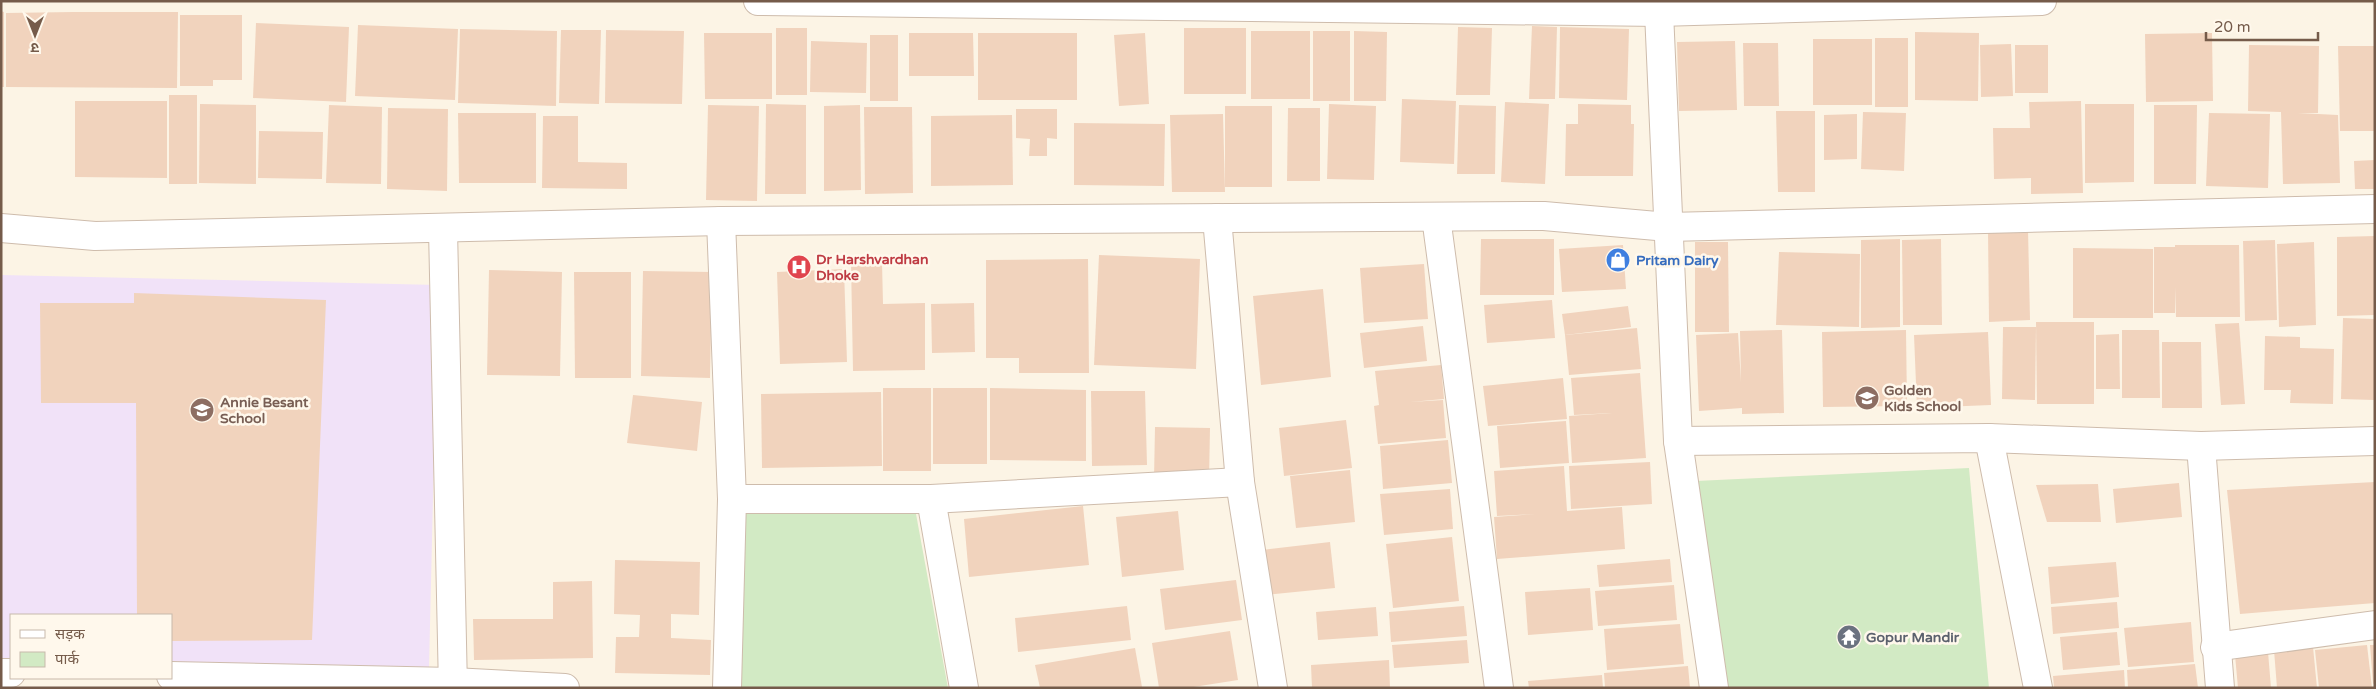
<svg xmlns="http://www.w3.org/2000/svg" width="2376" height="689" viewBox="0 0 2376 689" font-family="'Varela Round','Noto Sans Devanagari',sans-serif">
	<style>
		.education { fill: #f1e2f8 }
		.green { fill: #d2eac4 }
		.building { fill: #f1d3bd }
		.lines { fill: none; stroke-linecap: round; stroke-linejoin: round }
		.minor-casing { stroke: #cebcac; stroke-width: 30 }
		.minor { stroke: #fff; stroke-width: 28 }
		.labels { text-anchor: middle; stroke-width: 5; stroke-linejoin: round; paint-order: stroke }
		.health-label { font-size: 14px; font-weight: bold; fill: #be3a42; stroke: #fff8ec; text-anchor: start }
		.shop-label { font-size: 14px; font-weight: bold; fill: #366cbe; stroke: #fff8ec; text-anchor: start }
		.education-label { font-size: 14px; font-weight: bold; fill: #785e54; stroke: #fff8ec; text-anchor: start }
		.worship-label { font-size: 14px; font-weight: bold; fill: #5b616d; stroke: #fff8ec; text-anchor: start }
	</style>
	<rect width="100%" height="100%" fill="#fcf4e5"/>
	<polygon class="education" points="2,275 438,285 429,668 171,663 171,615 11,615 11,659 1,659"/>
	<g class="green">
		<polygon points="1969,468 1989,688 1720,688 1696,481"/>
		<polygon points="740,512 916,514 948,688 733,688"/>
	</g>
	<g class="building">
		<polygon points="1,11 4,12 4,87 1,87"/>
		<polygon points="73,12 178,12 177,88 6,87 6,13"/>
		<polygon points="180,15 242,15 242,80 213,80 213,86 180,86"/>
		<polygon points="256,23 349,27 346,102 253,98"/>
		<polygon points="358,25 458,29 455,100 355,96"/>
		<polygon points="1532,26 1557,27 1555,99 1529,99"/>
		<polygon points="1458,27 1492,28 1490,95 1456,95"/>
		<polygon points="1560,27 1629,29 1627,100 1559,98"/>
		<rect x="776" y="28" width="31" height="67"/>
		<rect x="1184" y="28" width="62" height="66"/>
		<polygon points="460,29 557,31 556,106 458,103"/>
		<polygon points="561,30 601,30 599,104 559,103"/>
		<polygon points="606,30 684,31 682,104 605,103"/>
		<rect x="1251" y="31" width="59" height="68"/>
		<rect x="1313" y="31" width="37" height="70"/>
		<polygon points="1354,31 1387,32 1386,101 1354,101"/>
		<polygon points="1915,32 1979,33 1978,101 1915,100"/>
		<polygon points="704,33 772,33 772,99 705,99"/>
		<polygon points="909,33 973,33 974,76 909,76"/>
		<rect x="978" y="33" width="99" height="67"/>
		<polygon points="1145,33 1149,104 1119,106 1114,35"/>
		<polygon points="2212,33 2213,101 2146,102 2145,34"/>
		<rect x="870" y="35" width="28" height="66"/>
		<rect x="1875" y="38" width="33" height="69"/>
		<rect x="1813" y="39" width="59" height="66"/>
		<polygon points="811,41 867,43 866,93 810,92"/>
		<polygon points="1735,41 1737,110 1679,111 1677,42"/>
		<polygon points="1743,43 1778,43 1779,106 1744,106"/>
		<polygon points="2011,44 2013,96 1981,97 1980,45"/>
		<rect x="2015" y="45" width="33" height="48"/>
		<polygon points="2249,45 2319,46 2318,113 2298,113 2338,115 2340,183 2283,184 2281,112 2248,111"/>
		<polygon points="2338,46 2375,46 2375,131 2340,131"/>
		<rect x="169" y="95" width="28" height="89"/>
		<polygon points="1402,99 1456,101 1454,164 1400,162"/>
		<polygon points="75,101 167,101 167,178 75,177"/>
		<polygon points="2081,101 2083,193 2031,194 2031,178 1994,179 1993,128 2030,128 2029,102"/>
		<polygon points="1505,102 1549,104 1545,184 1501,182"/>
		<polygon points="200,104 256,105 256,184 199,183"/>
		<polygon points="766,104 806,105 806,194 765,194"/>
		<polygon points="1329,104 1376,106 1374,180 1327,179"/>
		<polygon points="1578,104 1631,105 1631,124 1634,124 1633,176 1565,176 1566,124 1578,124"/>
		<polygon points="2085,104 2134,104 2134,182 2085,183"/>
		<polygon points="329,105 382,107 381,184 326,183"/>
		<polygon points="708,105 759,106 757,201 706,200"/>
		<polygon points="860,105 861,190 824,191 824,106"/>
		<polygon points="1459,105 1496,106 1495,174 1457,174"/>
		<polygon points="2154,105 2197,105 2196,184 2154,184"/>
		<rect x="1225" y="106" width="47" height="81"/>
		<polygon points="864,107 912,107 913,193 865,194"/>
		<polygon points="388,108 448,109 447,191 387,189"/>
		<polygon points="1288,108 1320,108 1320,181 1287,181"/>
		<polygon points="1016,109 1057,109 1057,139 1047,138 1047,156 1029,156 1030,139 1016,138"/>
		<polygon points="1776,111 1815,111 1815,192 1778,192"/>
		<polygon points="1863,112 1906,113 1904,171 1861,169"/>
		<polygon points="458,113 536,113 536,183 459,183"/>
		<polygon points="2209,113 2270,114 2268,188 2206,186"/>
		<polygon points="1223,114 1225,192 1172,192 1170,115"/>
		<polygon points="1857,114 1857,159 1824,160 1824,115"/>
		<polygon points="1012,115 1013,185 931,186 931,116"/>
		<polygon points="543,116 578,116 578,162 627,163 627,189 542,188"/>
		<polygon points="1074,123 1165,124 1164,186 1074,185"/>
		<polygon points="259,131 323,132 322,179 258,178"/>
		<polygon points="2375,160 2375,189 2355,189 2354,161"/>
		<polygon points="2028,229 2030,320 1989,322 1988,230"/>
		<polygon points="2375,236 2375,315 2337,316 2337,237"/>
		<polygon points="1481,239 1554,239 1554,295 1480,295"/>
		<polygon points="1900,239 1900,327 1861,328 1861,240"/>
		<polygon points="1941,239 1942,325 1903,325 1902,240"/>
		<polygon points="2275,240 2277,320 2245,321 2243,241"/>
		<polygon points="1695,242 1728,242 1729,332 1695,332"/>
		<polygon points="2314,242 2316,325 2279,327 2277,244"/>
		<polygon points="1623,245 1626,289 1562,292 1559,249"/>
		<polygon points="2175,245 2239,245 2240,317 2176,317 2175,287 2175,313 2154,313 2154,247 2175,247"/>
		<polygon points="2073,248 2153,249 2153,318 2073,318"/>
		<polygon points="1779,252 1860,254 1859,327 1776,325"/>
		<polygon points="1099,255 1200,259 1196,369 1094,365"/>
		<polygon points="1088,259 1089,373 1019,373 1019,358 986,358 986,260"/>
		<polygon points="851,262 882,262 883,304 925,303 925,370 853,371"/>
		<polygon points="1424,264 1428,319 1364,323 1360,268"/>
		<polygon points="844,269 847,362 780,364 777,272"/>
		<polygon points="489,270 562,272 560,376 487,375"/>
		<polygon points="643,271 712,272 710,378 641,376"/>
		<polygon points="574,272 631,272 631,378 575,378"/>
		<polygon points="1323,289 1331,377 1261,385 1253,296"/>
		<polygon points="134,293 326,300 312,640 171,641 171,615 137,615 136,403 41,403 40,303 134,303"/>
		<polygon points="1552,300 1555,338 1487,343 1484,305"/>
		<polygon points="974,303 975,352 932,353 931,304"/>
		<polygon points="1628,306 1631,327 1565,335 1562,314"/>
		<polygon points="2343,318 2375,319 2374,400 2341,399"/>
		<polygon points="2036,322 2094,322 2094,404 2037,404"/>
		<polygon points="2239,323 2245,404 2221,405 2215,324"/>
		<polygon points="1423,326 1427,361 1364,368 1360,333"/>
		<polygon points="2003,327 2036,327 2035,400 2002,399"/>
		<polygon points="1637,328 1641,369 1569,375 1565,335"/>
		<polygon points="1782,330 1784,413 1742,414 1742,408 1699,411 1696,335 1738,333 1741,382 1740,331"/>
		<polygon points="1906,330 1907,406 1823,407 1822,332"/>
		<polygon points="2122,330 2159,330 2160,398 2122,398"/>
		<polygon points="1988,332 1991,405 1917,408 1914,335"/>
		<polygon points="2119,334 2120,389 2096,389 2096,335"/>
		<polygon points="2265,336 2300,337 2300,348 2334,349 2333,404 2290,403 2291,390 2264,390"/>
		<polygon points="2162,342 2201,342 2202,408 2162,408"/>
		<polygon points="1441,365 1444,399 1410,402 1443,400 1446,438 1378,444 1374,406 1379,405 1375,371"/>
		<polygon points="1640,373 1646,458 1572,463 1569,416 1612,413 1574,415 1571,378"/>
		<polygon points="1563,378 1567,419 1488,426 1483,386"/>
		<rect x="883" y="388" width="48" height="83"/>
		<rect x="933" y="388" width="54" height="76"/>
		<polygon points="990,388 1086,390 1086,461 990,460"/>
		<polygon points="1091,391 1145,391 1147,465 1092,466"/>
		<polygon points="881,392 882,466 762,468 761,394"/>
		<polygon points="633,395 702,402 697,451 627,443"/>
		<polygon points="1346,420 1352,468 1284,476 1279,428"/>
		<polygon points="1566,421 1569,463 1500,468 1497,426"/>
		<polygon points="1155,427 1210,428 1209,480 1154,479"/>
		<polygon points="1448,440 1452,483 1383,489 1380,446"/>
		<polygon points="1650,462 1652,504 1571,509 1569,466"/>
		<polygon points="1564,466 1567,511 1622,507 1625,549 1497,559 1494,517 1536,514 1497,516 1494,471"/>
		<polygon points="1350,470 1355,522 1296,528 1290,476"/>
		<polygon points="2375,482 2375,603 2240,614 2227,490"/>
		<polygon points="2179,483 2182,517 2116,523 2113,489"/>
		<polygon points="2098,484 2101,522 2047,522 2036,485"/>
		<polygon points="1450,489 1453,529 1384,535 1380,494"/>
		<polygon points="1083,506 1089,565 969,577 964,519"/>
		<polygon points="1178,511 1184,570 1122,577 1116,517"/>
		<polygon points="1452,537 1459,601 1393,608 1386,544"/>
		<polygon points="1330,542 1335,588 1266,595 1262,550"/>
		<polygon points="1670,559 1672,582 1599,587 1597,565"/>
		<polygon points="615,560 700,562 699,615 671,614 671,638 711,640 710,675 615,673 616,637 639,637 640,615 614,614"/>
		<polygon points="2116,562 2119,597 2051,604 2048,567"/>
		<polygon points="1236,580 1242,620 1165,630 1160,589"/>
		<polygon points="592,581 593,658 474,660 473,619 553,619 553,582"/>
		<polygon points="1674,585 1677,620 1598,626 1595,591"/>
		<polygon points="1590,588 1593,630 1528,635 1525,592"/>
		<polygon points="2117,602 2119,628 2053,634 2051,607"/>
		<polygon points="1127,606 1131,640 1018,652 1015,618"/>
		<polygon points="1464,606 1467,636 1391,642 1389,612"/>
		<polygon points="1376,607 1378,636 1318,640 1316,612"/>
		<polygon points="2191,622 2194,662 2128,667 2124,628"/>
		<polygon points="1680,624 1684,664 1607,670 1604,629"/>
		<polygon points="1230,631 1238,680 1187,688 1159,688 1152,643"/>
		<polygon points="2117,632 2120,665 2063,670 2060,637"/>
		<polygon points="1467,640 1469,663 1394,668 1392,645"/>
		<polygon points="2367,645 2372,688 2319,688 2315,650"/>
		<polygon points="2370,645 2375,645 2375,683 2373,684"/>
		<polygon points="2313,647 2317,688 2277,688 2274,650"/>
		<polygon points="1135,648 1142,687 1040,688 1035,665"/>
		<polygon points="2268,652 2271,688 2238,688 2235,655"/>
		<polygon points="1389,660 1390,688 1312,688 1311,665"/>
		<polygon points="2195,664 2198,688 2128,688 2127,670"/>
		<polygon points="1688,666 1690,688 1605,688 1604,673"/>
		<polygon points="2124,670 2125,688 2054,688 2053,676"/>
		<polygon points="1602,675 1603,688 1529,688 1528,681"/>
	</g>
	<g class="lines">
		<defs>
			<g id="minor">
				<polyline points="758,1 1659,12 2042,1"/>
				<polyline points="1659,12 1678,441 1714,688"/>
				<polyline points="1436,217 1499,688"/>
				<polyline points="1217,218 1240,482 1273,688"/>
				<polyline points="721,221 732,499 727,688"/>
				<polyline points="1,228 95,236 721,221 1544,216 1668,227 2375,209"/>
				<polyline points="443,229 453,688"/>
				<polyline points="1989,438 2038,688"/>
				<polyline points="1678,441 1989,438 2201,446 2375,441"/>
				<polyline points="2201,446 2220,688"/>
				<polyline points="732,499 931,499 1240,482"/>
				<polyline points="931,499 964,688"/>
				<polyline points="2215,647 2375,625"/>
				<polyline points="1,673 11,673"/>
				<polyline points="171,676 453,682 565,688"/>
			</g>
		</defs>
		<use href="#minor" class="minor-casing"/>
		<use href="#minor" class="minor"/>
	</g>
	<defs>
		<symbol id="shop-disc" viewBox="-11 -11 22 22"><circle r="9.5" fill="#3f7fe0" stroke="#fff8ec"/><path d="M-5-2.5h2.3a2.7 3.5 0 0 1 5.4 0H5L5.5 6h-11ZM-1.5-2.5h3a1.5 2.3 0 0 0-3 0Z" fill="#fff"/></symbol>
		<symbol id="hospital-disc" viewBox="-11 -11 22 22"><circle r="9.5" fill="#e0444e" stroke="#fff8ec"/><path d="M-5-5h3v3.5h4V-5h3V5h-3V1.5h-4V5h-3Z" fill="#fff"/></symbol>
		<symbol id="school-disc" viewBox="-11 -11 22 22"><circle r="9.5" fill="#8d6e63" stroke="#fff8ec"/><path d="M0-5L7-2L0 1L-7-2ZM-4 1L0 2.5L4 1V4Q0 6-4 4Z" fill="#fff"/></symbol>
		<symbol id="temple-disc" viewBox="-11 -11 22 22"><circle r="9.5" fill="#6b7280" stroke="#fff8ec"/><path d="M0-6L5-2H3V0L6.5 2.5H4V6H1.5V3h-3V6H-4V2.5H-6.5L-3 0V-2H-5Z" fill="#fff"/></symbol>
	</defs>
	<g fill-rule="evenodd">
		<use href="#shop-disc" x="1604" y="246" width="28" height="28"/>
		<use href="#hospital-disc" x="785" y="253" width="28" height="28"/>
		<use href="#school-disc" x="1853" y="384" width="28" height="28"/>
		<use href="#school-disc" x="188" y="396" width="28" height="28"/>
		<use href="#temple-disc" x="1835" y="623" width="28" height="28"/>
	</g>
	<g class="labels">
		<g class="health-label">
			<text x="816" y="264">Dr Harshvardhan<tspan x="816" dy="16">Dhoke</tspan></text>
		</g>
		<g class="shop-label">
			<text x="1636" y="265">Pritam Dairy</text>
		</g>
		<g class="education-label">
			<text x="1884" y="395">Golden<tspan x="1884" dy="16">Kids School</tspan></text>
			<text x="220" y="407">Annie Besant<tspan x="220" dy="16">School</tspan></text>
		</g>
		<g class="worship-label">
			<text x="1866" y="642">Gopur Mandir</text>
		</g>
	</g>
	<rect width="2376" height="689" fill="none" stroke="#755b4a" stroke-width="5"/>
	<rect x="10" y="614" width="162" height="65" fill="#fff8ec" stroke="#c8b9ab"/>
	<rect x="20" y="630" width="25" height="8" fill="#ffffff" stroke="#c8b9ab"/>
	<text x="55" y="639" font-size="15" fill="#755b4a">सड़क</text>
	<rect x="20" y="652" width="25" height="15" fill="#d2eac4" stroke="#c8b9ab"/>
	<text x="55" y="664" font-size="15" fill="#755b4a">पार्क</text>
	<g transform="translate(35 35) rotate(180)" stroke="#fff8ec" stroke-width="4" paint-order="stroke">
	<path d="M0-4L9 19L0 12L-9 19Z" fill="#755b4a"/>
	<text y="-8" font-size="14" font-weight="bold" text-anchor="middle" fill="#755b4a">उ</text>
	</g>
	<path d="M2206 32v8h112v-8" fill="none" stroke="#755b4a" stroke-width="2.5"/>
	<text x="2214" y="32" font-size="15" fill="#755b4a" stroke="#fff8ec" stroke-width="4" paint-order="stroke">20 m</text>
</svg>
